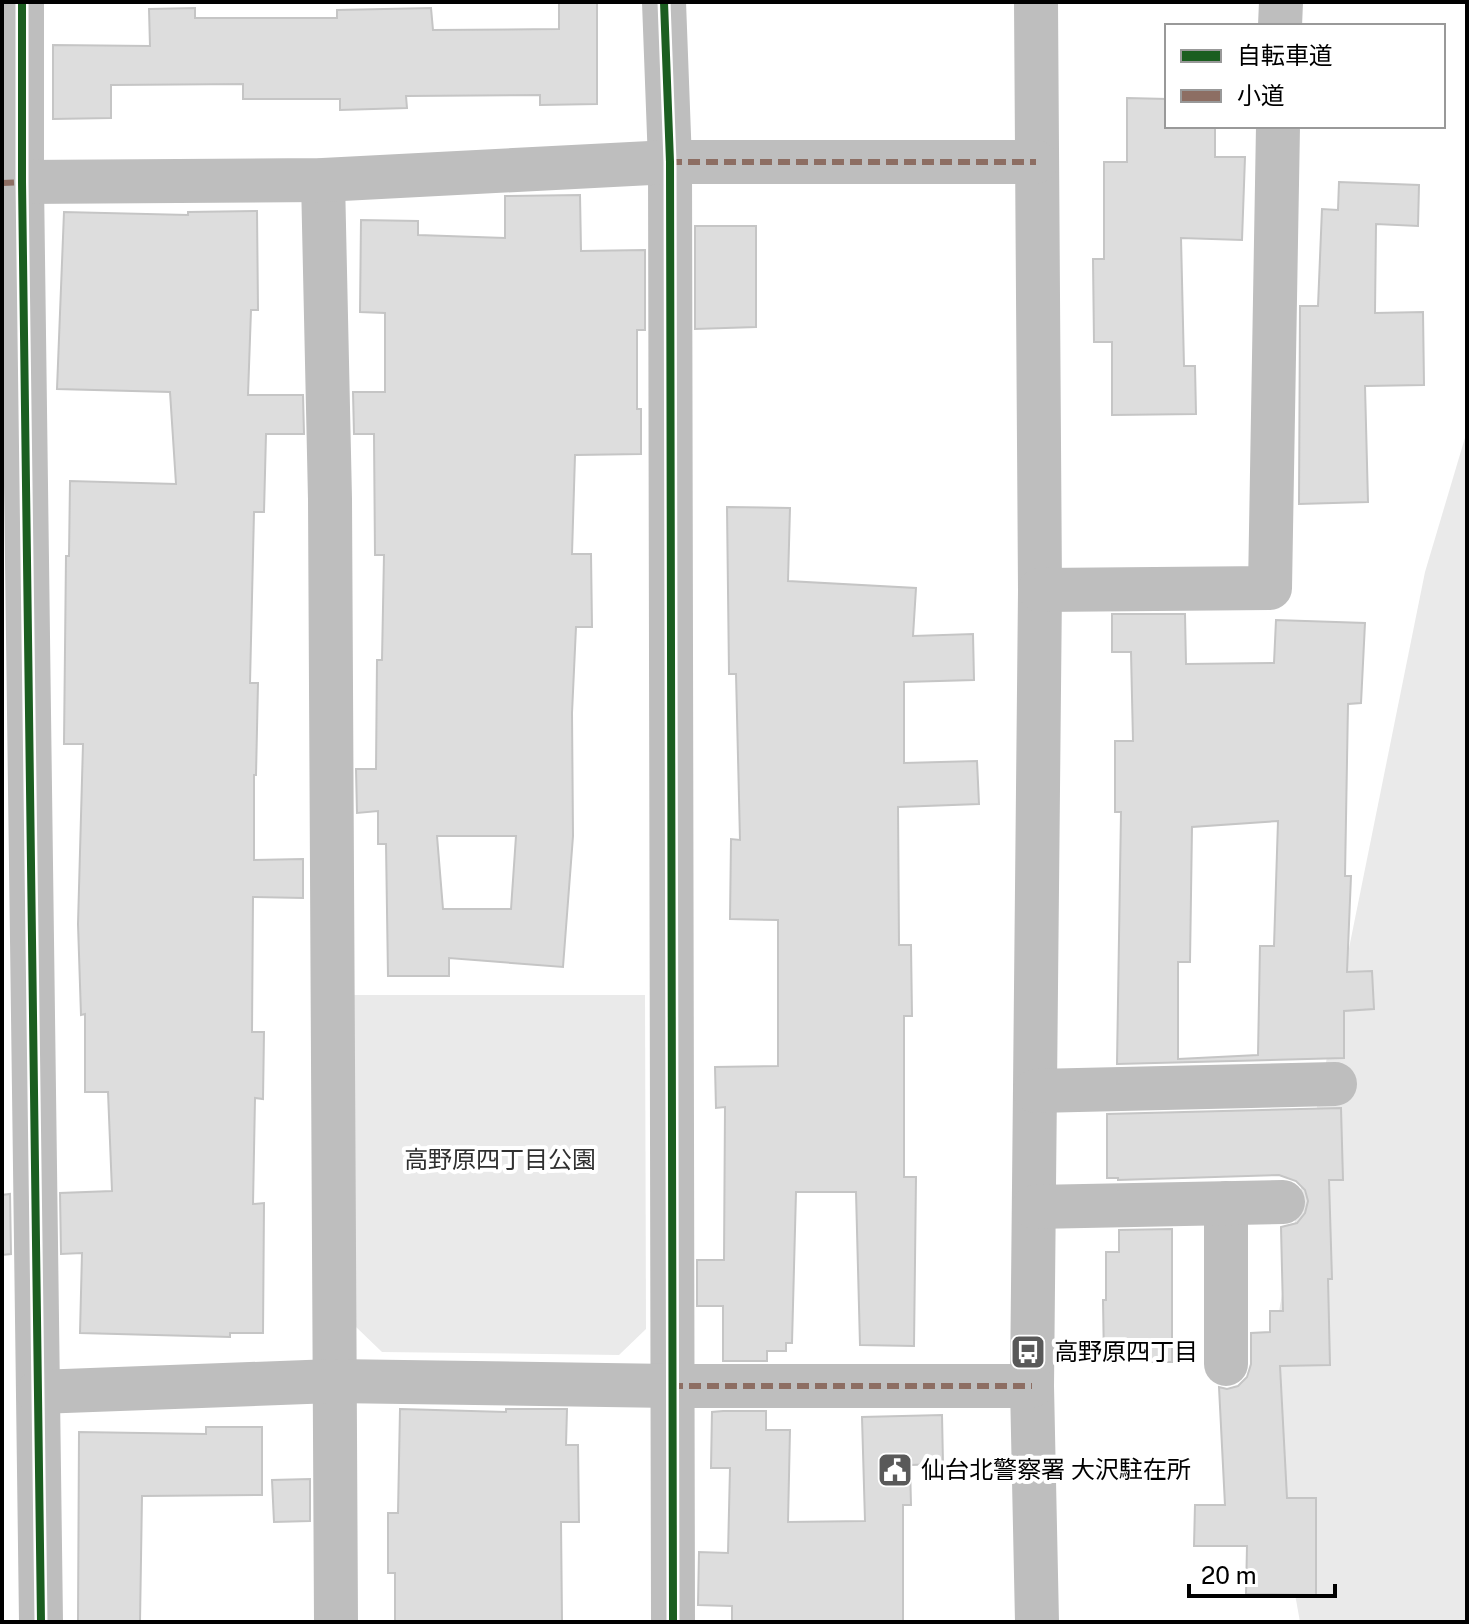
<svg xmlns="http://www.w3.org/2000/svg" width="1469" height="1624" viewBox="0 0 1469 1624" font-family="'Public Sans','Noto Sans JP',sans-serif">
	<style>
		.green { fill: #eaeaea }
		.building { fill: #ddd; stroke: #c5c5c5; stroke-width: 2; fill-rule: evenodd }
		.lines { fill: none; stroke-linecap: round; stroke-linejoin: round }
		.minor { stroke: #bebebe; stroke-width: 44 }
		.quiet { stroke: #8d6e63; stroke-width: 6; stroke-dasharray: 12 6; stroke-linecap: butt }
		.cycleway-casing { stroke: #fff; stroke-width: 13 }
		.cycleway { stroke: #1b5e20; stroke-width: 8 }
		.labels { text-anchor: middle; stroke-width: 8; stroke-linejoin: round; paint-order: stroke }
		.park-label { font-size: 24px; fill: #303030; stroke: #fff }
		.poi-label { font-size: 24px; fill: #000; stroke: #fff; text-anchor: start }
	</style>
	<rect width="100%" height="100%" fill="#fff"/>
	<g class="green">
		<polygon points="1467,431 1467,1622 1300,1622 1262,1408 1302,1181 1425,572"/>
		<polygon points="354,995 645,995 646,1329 619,1355 382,1352 355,1326"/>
	</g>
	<g class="building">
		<polygon points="559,2 597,2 597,104 540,105 540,95 406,96 407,108 340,110 340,99 243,99 243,84 111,85 111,118 53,119 53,45 150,46 149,9 195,8 195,18 337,18 337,10 431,8 433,30 559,29"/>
		<polygon points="1127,98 1167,99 1167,126 1215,126 1215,157 1245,157 1242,240 1181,238 1184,366 1195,366 1196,414 1112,415 1112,342 1094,342 1093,259 1104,259 1104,162 1127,162"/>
		<polygon points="1339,182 1419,185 1418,226 1376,224 1375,313 1423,312 1424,385 1365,386 1368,502 1299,504 1300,306 1318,306 1322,209 1338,210"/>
		<path d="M580,195L581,251L645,250V330H637V409H641V454L575,455L572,554H591L592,627H576L572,713L573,836L563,967L449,958V976H388L386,844H378V811L357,813L356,769H376L377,660H382L384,555H375L374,434H354L353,392H385V313L360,312L361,220L418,221V235L505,238V196ZM437,836H516L511,909H443Z"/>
		<polygon points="257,211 258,310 251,310 248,395 303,395 304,434 266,434 264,512 254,512 250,683 258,683 256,775 254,775 254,860 303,859 303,898 253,897 252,1032 264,1032 263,1099 255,1098 253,1204 264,1203 263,1333 230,1333 230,1337 80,1333 82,1253 61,1254 60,1193 112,1191 108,1092 85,1092 85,1014 81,1015 78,924 83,744 64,744 66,556 69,556 70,481 176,484 170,392 57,389 64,212 188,215 188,212"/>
		<polygon points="695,226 756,226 756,327 695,329"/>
		<polygon points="727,507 790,508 788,581 916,588 913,636 973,634 974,680 904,682 904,763 977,761 979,804 898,807 899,945 911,945 912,1016 904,1016 904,1177 916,1177 914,1346 860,1345 856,1192 796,1192 792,1343 786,1343 786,1351 767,1351 767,1361 723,1361 723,1306 697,1306 697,1260 724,1260 725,1107 716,1108 715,1067 778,1066 778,920 730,919 731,839 740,840 736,674 729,674"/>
		<path d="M1112,614H1185L1186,664L1274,663L1276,620L1365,623L1361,703L1348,704L1345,876H1351L1347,972L1372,971L1374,1009L1344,1011V1058L1117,1064L1121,812H1115V741H1133L1131,652H1112ZM1278,821L1274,946H1260L1258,1055L1178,1059V962H1190L1192,827Z"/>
		<polygon points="1341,1108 1343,1180 1329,1180 1332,1279 1328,1279 1330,1365 1280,1366 1287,1498 1316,1498 1316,1595 1246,1594 1247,1546 1194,1546 1195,1505 1225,1505 1219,1387 1227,1389 1238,1386 1247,1377 1251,1364 1251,1333 1270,1332 1270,1311 1283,1311 1281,1227 1297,1223 1305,1213 1308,1201 1305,1190 1296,1181 1279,1175 1118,1180 1118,1178 1107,1178 1107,1114"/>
		<polygon points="10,1194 11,1254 2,1255 2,1195"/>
		<polygon points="1172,1229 1172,1362 1104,1362 1103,1300 1106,1300 1106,1252 1119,1252 1119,1230"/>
		<polygon points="400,1409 506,1412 506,1409 567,1409 566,1445 578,1445 579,1522 561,1522 562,1622 395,1622 395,1573 388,1573 388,1513 398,1513"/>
		<polygon points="723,1411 766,1411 766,1430 790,1430 788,1522 865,1521 862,1417 942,1415 943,1464 910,1465 911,1505 903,1505 903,1622 732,1622 732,1606 698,1605 699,1552 728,1553 730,1468 711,1468 712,1412"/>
		<polygon points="206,1427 262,1427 262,1495 142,1496 140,1622 78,1622 79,1432 206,1434"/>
		<polygon points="310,1479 310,1521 274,1522 272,1480"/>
	</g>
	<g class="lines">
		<g class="minor">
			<polyline points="22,2 22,182 41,1622"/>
			<polyline points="664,2 670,162 673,1622"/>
			<polyline points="1036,2 1040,590 1032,1386 1037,1622"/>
			<polyline points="1280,26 1281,2"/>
			<polyline points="323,180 330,499 336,1622"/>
			<polyline points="22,182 323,180 670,162 1036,162"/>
			<polyline points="1040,590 1270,588 1278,126"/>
			<polyline points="1035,1091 1335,1084"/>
			<polyline points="1226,1203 1226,1364"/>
			<polyline points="1034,1207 1283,1202"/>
			<polyline points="38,1392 333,1381 671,1386 1032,1386"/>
		</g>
		<g class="quiet">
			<polyline points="670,162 1036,162"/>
			<polyline points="2,183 22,182"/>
			<polyline points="671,1386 1032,1386"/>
		</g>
		<defs>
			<g id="cycleway">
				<polyline points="22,2 22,182 41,1622"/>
				<polyline points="664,2 670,162 673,1622"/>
			</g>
		</defs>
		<use href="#cycleway" class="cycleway-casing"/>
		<use href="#cycleway" class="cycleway"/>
	</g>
	<defs>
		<symbol id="bus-square" viewBox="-11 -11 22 22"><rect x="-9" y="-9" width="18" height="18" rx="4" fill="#595959" stroke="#fff"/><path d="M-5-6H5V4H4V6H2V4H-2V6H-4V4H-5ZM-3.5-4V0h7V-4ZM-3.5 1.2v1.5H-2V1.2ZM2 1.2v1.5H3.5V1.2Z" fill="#fff"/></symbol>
		<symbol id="civic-square" viewBox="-11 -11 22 22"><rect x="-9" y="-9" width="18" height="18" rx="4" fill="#595959" stroke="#fff"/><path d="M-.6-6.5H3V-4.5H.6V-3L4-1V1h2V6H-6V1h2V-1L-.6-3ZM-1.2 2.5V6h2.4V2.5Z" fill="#fff"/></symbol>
	</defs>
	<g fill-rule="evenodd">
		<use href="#bus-square" x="1008" y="1332" width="40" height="40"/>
		<use href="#civic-square" x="875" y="1450" width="40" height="40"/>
	</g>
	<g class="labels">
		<g class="park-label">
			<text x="500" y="1168">高野原四丁目公園</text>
		</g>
		<g class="poi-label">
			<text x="1054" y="1360">高野原四丁目</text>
			<text x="921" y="1478">仙台北警察署 大沢駐在所</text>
		</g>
	</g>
	<rect width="1469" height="1624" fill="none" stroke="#000000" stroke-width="8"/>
	<rect x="1165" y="24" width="280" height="104" fill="#ffffff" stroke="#999999" stroke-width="2"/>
	<rect x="1181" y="50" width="40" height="12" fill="#1b5e20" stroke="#999999" stroke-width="2"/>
	<text x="1237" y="64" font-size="24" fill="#000000">自転車道</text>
	<rect x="1181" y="90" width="40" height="12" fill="#8d6e63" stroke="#999999" stroke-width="2"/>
	<text x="1237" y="104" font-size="24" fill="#000000">小道</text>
	<path d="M1189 1584v12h146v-12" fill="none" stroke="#000000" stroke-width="4"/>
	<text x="1201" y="1584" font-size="24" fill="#000000" stroke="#ffffff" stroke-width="6" paint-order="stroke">20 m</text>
</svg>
